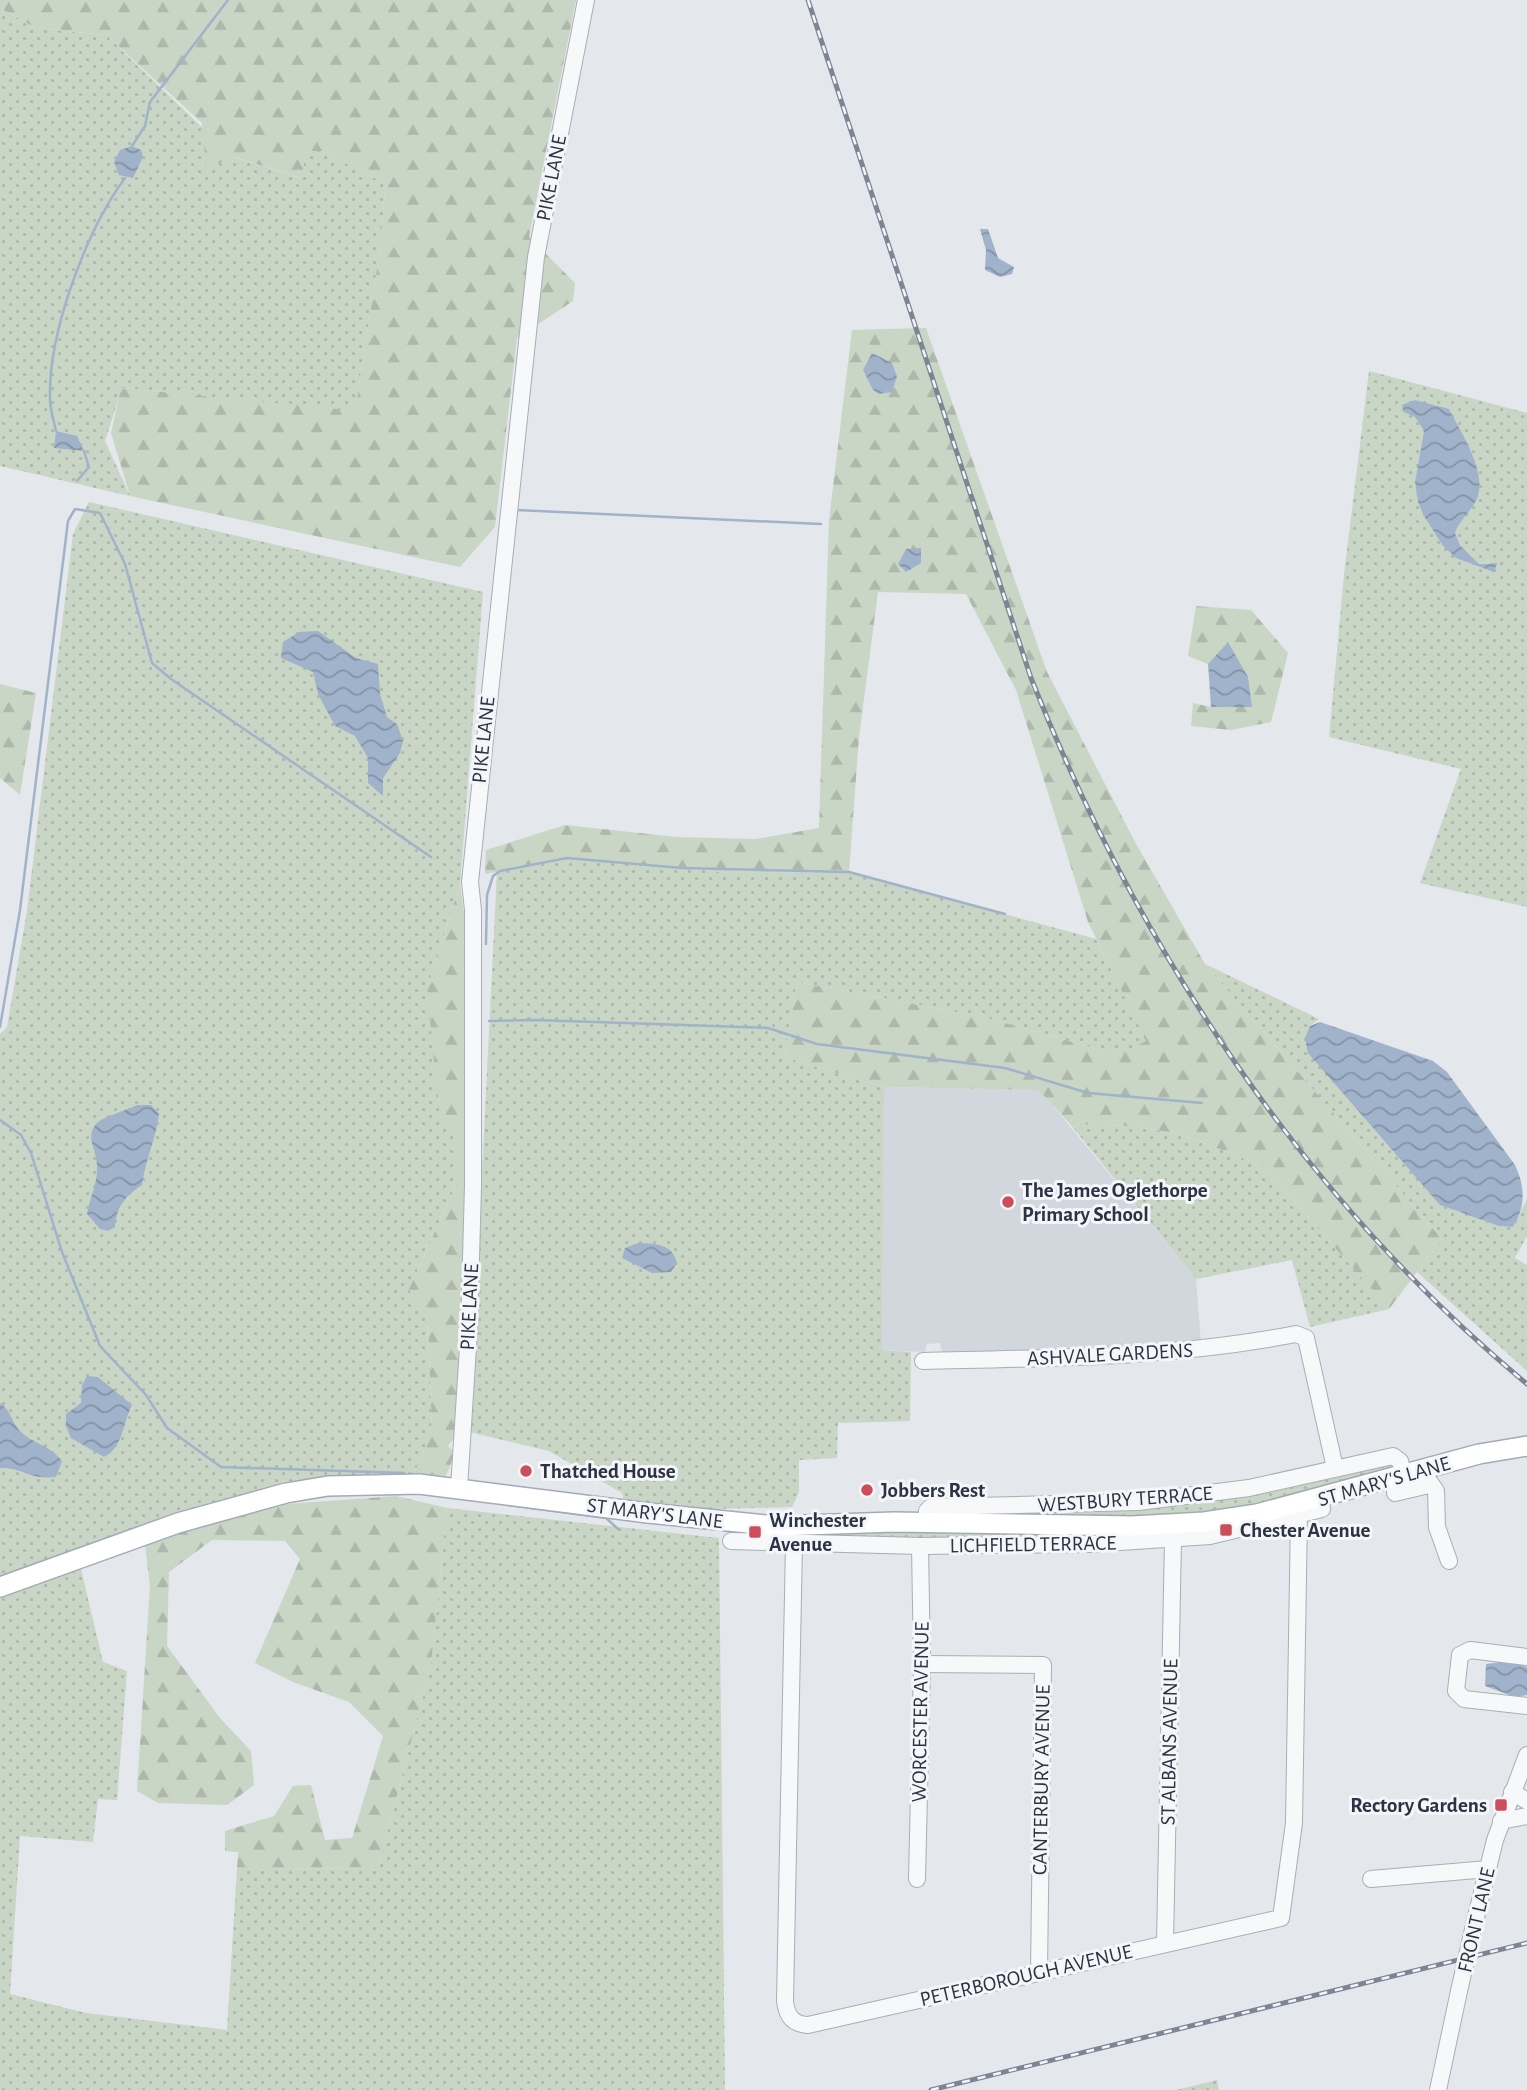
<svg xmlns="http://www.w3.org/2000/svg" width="1527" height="2090" viewBox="0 0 1527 2090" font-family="'Alegreya Sans',sans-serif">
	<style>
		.built { fill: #d2d6dd }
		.grass { fill: url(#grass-dots); fill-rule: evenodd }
		.forest { fill: url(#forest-firs) }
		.water { fill: url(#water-waves) }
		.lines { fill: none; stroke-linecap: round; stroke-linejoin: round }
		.stream { stroke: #a0b3ca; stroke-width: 2.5 }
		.minor-casing { stroke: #a9aeb6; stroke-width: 18 }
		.major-casing { stroke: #a3aab7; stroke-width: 22 }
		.minor { stroke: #f7f8fa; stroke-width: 16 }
		.major { stroke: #fff; stroke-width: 19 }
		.rail-casing { stroke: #7d8595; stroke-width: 5 }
		.rail { stroke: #f4f6f9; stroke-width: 2.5; stroke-dasharray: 8; stroke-linecap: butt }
		.minor-bridge-casing { stroke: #a9aeb6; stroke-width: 18; stroke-linecap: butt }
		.minor-bridge { stroke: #f7f8fa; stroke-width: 16 }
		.poi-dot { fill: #cc4d5c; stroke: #f4f6f9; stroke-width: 2.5 }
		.labels { text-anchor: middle; stroke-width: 6; stroke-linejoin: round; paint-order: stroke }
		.street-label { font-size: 21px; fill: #2c3444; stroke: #f4f6f9 }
		.poi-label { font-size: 21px; font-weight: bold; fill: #2c3444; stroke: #f4f6f9; text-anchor: start }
	</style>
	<defs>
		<pattern id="grass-dots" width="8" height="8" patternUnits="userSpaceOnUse" patternTransform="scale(1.75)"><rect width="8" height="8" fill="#c9d5c5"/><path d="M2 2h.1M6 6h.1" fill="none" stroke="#adb7aa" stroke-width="1.8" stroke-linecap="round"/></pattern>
		<pattern id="forest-firs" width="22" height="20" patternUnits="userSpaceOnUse" patternTransform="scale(1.75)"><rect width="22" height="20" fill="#c9d5c5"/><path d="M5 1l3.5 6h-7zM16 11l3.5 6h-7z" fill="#adb7aa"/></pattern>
		<pattern id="water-waves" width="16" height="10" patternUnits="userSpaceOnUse" patternTransform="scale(1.75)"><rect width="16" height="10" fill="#a0b3ca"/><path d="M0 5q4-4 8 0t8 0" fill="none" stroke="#8392a6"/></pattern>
	</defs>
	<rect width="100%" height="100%" fill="#e4e7eb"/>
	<polygon class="built" points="884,1087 1040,1090 1196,1279 1201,1343 1122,1349 942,1352 940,1343 927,1344 925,1352 882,1350"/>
	<g class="grass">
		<polygon points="0,8 36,28 106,35 233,157 300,178 307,151 322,151 386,184 379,256 357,398 347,411 122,388 105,441 130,496 0,466"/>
		<path d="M1369,371L1527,413V907L1420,883L1461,769L1329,737L1344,575ZM1415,417L1479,491L1455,532L1460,545L1479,564L1489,562L1490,569L1443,546L1418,502L1415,482L1424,431Z"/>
		<polygon points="89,502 483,592 460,884 427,989 457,1136 457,1183 409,1289 428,1321 432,1432 414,1474 327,1477 283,1482 0,1578 0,1034 7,1027 27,911 73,534"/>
		<polygon points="578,858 734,873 849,872 1096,939 1147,1041 1119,1055 983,1017 797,982 784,1057 884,1087 882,1350 911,1352 910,1421 838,1423 837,1458 799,1460 799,1492 792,1507 669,1510 625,1505 622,1493 549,1451 469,1432 497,872"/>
		<polygon points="1205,964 1319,1019 1310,1026 1440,1205 1499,1226 1513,1227 1527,1199 1527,1236 1515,1258 1527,1265 1527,1371 1417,1272 1442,1239"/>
		<polygon points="1070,1124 1131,1126 1181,1134 1263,1166 1389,1309 1310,1327 1292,1260 1196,1279"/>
		<polygon points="1394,1462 1396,1470 1393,1476 1195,1518 968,1520 938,1509 1098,1507"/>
		<polygon points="447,1508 719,1538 725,2090 0,2090 0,1597 80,1565 103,1662 127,1671 117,1800 98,1799 93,1842 20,1836 10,1994 86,2013 227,2030 237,1869 378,1868 431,1665"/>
		<polygon points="787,1531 1174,1531 1045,1540 785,1538"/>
		<polygon points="1217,2080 1219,2090 1176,2090"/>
	</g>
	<g class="forest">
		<polygon points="0,0 576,0 529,237 575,283 573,301 517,338 495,527 460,567 130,496 111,433 121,388 347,410 357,398 379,256 386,184 322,151 307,151 301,178 234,157 206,169 202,123 106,35 36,28 0,8"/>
		<polygon points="926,328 1047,672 1135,842 1205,964 1442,1239 1389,1309 1263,1166 1181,1134 1131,1126 1070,1124 1039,1090 884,1087 784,1057 797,982 983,1017 1119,1055 1146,1041 1088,922 1016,690 966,594 878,592 859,737 849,872 734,873 578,858 485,874 486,850 565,825 676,837 756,839 819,828 829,520 852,330"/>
		<polygon points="1196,606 1251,610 1288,653 1271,722 1231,730 1191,726 1193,703 1211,707 1252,706 1228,643 1208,664 1188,656"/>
		<polygon points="0,684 36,693 20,795 0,778"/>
		<polygon points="460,884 465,921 466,1185 455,1437 448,1446 455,1453 446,1476 414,1474 432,1432 428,1321 409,1289 457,1183 457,1136 440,1121 427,989"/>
		<polygon points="396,1496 447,1508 431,1665 378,1868 237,1869 238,1852 225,1851 225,1831 274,1816 293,1786 311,1785 325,1840 352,1838 383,1736 349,1702 293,1682 255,1663 300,1559 285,1541 212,1540 169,1572 167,1646 220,1718 251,1751 254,1785 227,1805 158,1803 137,1791 150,1586 145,1544 259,1506"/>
	</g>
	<g class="water">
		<polygon points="132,146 141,150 143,157 133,178 119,175 114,162 120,150"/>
		<polygon points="980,229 988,229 998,258 1014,267 1012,274 1000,277 985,270 986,250"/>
		<polygon points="872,353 892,363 897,377 892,392 879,394 873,390 863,370"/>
		<path d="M1415,400L1449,409C1460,431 1483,465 1479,491C1477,507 1460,518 1455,533L1460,545L1479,564L1497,563L1494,572L1456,558L1443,546L1424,516L1418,502L1415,482L1424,431L1415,417L1404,412L1402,405Z"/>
		<polygon points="56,431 77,436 84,451 54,448"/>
		<polygon points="921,548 921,563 906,572 898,564 906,549"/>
		<polygon points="318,631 356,658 378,664 380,694 387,717 397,724 403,741 400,753 383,778 383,796 368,783 368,758 355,736 335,726 318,694 313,672 281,658 283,642 299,632"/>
		<polygon points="1228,642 1248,677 1252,707 1211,707 1208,664"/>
		<path d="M1320,1022L1433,1061L1447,1072L1515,1165C1525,1187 1526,1206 1513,1227L1499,1226L1440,1205L1308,1053L1305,1038L1310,1026Z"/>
		<path d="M137,1105H151L159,1114C156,1139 145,1160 142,1185C125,1196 116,1207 115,1227L108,1231L100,1229L87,1214C90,1196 98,1184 97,1165C97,1150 84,1137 97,1123C103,1117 127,1110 137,1105Z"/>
		<path d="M638,1243C656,1244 672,1243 677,1263L671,1272L652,1273L622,1258L625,1248Z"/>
		<path d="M87,1376L98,1377L132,1405C123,1422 123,1448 104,1457L71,1438L66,1426V1414L81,1403L82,1385Z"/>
		<path d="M0,1403C11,1410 11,1422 20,1431C33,1444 50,1445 62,1461L56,1477C28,1480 23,1467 0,1468Z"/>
		<polygon points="1511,1661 1527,1667 1527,1695 1515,1697 1485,1686 1486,1664"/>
	</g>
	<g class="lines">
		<g class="stream">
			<polyline points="132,146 145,126 150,102 228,0"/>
			<path d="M56,431C54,421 50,410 50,399C48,333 86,231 125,178"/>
			<polyline points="77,481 89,467 84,451"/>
			<polyline points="516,510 821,524"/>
			<polyline points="486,944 487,895 493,876 500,871 567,858 682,868 849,872 1005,914"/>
			<polyline points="489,1021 536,1020 768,1028 817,1044 1005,1068 1088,1093 1202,1103"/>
			<polyline points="0,1027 20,910 68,521 75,509 100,513 125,564 152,663 171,679 431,857"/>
			<polyline points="0,1120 21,1135 31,1153 62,1252 100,1346 146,1395 167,1428 221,1467 404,1473"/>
			<polyline points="508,1505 606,1518 618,1529"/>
		</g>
		<defs>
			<g id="minor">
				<path d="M923,1361C1049,1358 1172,1358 1296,1334L1306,1338L1335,1468"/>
				<polyline points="1421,1470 1436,1491 1437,1527 1449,1561"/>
				<polyline points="459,1488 469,1331 473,1186 473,910 470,882 536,257 586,0"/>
				<polyline points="1395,1493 1429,1485"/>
				<polyline points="926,1522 927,1511 931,1507 1138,1502 1249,1488 1393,1456 1400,1461 1404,1475"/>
				<polyline points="731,1541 920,1546 1090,1544 1210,1536 1322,1509 1319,1499"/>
				<path d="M794,1544L785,2001C787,2017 793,2024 808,2025L1281,1918L1294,1823L1299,1515"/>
				<polyline points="1527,1657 1470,1650 1460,1655 1456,1691 1464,1699 1527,1706"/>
				<polyline points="922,1664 1043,1665 1039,1973"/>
				<polyline points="1512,1792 1527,1801"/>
				<polyline points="1501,1821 1527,1816"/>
				<polyline points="917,1879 922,1664 920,1546"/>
				<polyline points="1371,1879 1488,1869"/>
				<polyline points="1474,1925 1495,1840 1527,1755"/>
				<polyline points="1165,1943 1173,1540"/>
				<polyline points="1438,2090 1459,1991"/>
			</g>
			<polyline id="major" points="0,1587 178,1523 286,1493 328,1486 419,1484 648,1513 776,1526 894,1522 1132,1526 1204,1522 1257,1514 1479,1454 1527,1446"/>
		</defs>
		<use href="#minor" class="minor-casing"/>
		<use href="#major" class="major-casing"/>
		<use href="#minor" class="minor"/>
		<use href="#major" class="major"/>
		<defs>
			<g id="rail">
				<path d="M808,0L1031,678C1138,948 1303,1198 1527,1384"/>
				<polyline points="931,2090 1527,1943"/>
			</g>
		</defs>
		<use href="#rail" class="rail-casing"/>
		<use href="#rail" class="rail"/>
		<defs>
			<polyline id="minor-bridge" points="1459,1991 1474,1925"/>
		</defs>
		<use href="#minor-bridge" class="minor-bridge-casing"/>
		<use href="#minor-bridge" class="minor-bridge"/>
	</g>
	<g class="poi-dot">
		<circle cx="1008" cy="1202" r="7"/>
		<circle cx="526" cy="1471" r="7"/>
		<circle cx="867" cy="1490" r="7"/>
		<rect x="1219" y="1523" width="14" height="14" rx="3.5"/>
		<rect x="748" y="1525" width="14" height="14" rx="3.5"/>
		<rect x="1494" y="1798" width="14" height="14" rx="3.5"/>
	</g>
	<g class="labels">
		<g class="street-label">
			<text transform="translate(551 178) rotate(-79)" y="7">PIKE LANE</text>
			<text transform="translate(483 740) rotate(-84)" y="7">PIKE LANE</text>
			<text transform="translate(469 1307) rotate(-87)" y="7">PIKE LANE</text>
			<text transform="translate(1110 1354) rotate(-3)" y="7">ASHVALE GARDENS</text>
			<text transform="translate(1384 1481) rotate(-16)" y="7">ST MARY'S LANE</text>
			<text transform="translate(1125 1499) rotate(-4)" y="7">WESTBURY TERRACE</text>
			<text transform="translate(655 1513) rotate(7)" y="7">ST MARY'S LANE</text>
			<text transform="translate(1033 1544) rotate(-1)" y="7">LICHFIELD TERRACE</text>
			<text transform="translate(920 1712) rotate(-89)" y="7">WORCESTER AVENUE</text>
			<text transform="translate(1169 1742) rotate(-89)" y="7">ST ALBANS AVENUE</text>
			<text transform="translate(1041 1780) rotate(-89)" y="7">CANTERBURY AVENUE</text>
			<text transform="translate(1476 1920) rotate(-77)" y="7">FRONT LANE</text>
			<text transform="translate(1026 1975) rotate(-13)" y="7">PETERBOROUGH AVENUE</text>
		</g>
		<g class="poi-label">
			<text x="1022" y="1197">The James Oglethorpe<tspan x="1022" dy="24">Primary School</tspan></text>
			<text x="540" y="1478">Thatched House</text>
			<text x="881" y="1497">Jobbers Rest</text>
			<text x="769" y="1527">Winchester<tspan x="769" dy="24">Avenue</tspan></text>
			<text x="1240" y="1537">Chester Avenue</text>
			<text x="1487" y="1812" text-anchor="end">Rectory Gardens</text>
		</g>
	</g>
</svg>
